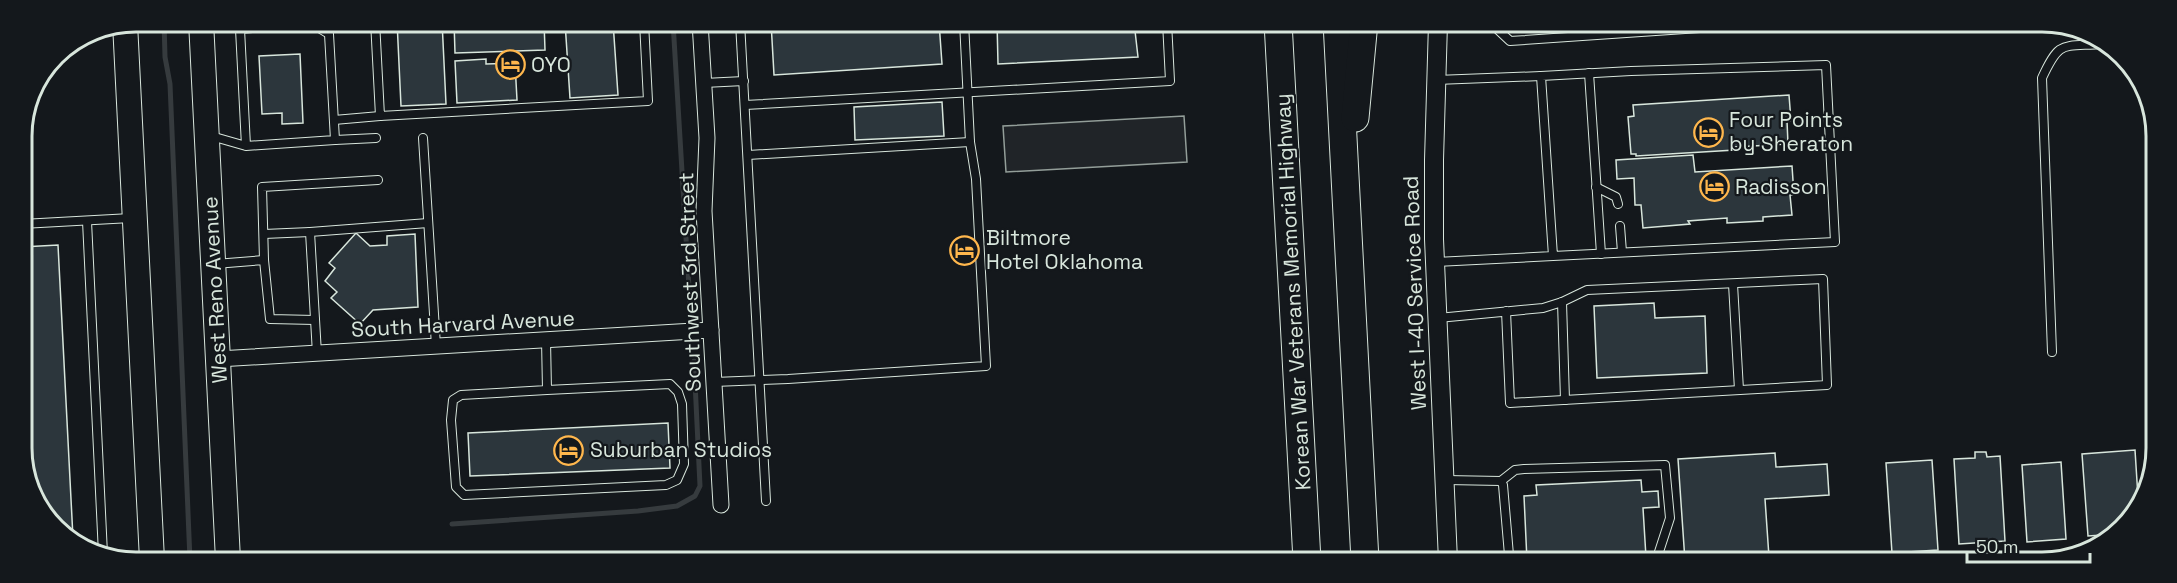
<svg xmlns="http://www.w3.org/2000/svg" width="2177" height="583" viewBox="0 0 2177 583" font-family="'Space Grotesk',sans-serif">
	<style>
		.green { fill: #202428; stroke: #939e99; stroke-width: 1.5 }
		.lines { fill: none; stroke-linecap: round; stroke-linejoin: round }
		.stream { stroke: #363b3e; stroke-width: 5 }
		.building { fill: #2c363c; stroke: #d8e6dc; stroke-width: 1.5 }
		.service-casing { stroke: #d8e6dc; stroke-width: 10 }
		.minor-casing { stroke: #d8e6dc; stroke-width: 17 }
		.tertiary-casing { stroke: #d8e6dc; stroke-width: 20 }
		.primary-casing { stroke: #d8e6dc; stroke-width: 26 }
		.motorway-casing { stroke: #d8e6dc; stroke-width: 29 }
		.service { stroke: #14181c; stroke-width: 8 }
		.minor { stroke: #14181c; stroke-width: 15 }
		.tertiary { stroke: #14181c; stroke-width: 18 }
		.primary { stroke: #14181c; stroke-width: 24 }
		.motorway { stroke: #14181c; stroke-width: 27 }
		.labels { text-anchor: middle; stroke-width: 4.5; stroke-linejoin: round; paint-order: stroke }
		.poi-label { font-size: 21px; fill: #d8e6dc; stroke: #14181c; text-anchor: start }
		.street-label { font-size: 21px; fill: #d8e6dc; stroke: #14181c }
		.rim { fill: none; stroke: #d8e6dc; stroke-width: 3 }
	</style>
	<rect width="100%" height="100%" fill="#14181c"/>
	<polygon class="green" points="1184,116 1187,162 1006,172 1003,126"/>
	<g class="lines">
		<g class="stream">
			<polyline points="164,21 165,57 170,84 190,560"/>
			<polyline points="673,22 690,304"/>
			<polyline points="452,524 638,511 677,506 695,496 700,486 694,361"/>
		</g>
	</g>
	<g class="building">
		<polygon points="397,21 442,21 446,104 401,106"/>
		<polygon points="454,21 544,21 545,50 455,53"/>
		<polygon points="565,22 613,22 618,95 570,98"/>
		<polygon points="771,22 797,22 797,26 861,22 939,22 942,64 774,75"/>
		<polygon points="997,22 1134,22 1138,57 998,64"/>
		<polygon points="300,54 303,123 282,124 282,113 262,114 259,56"/>
		<polygon points="486,59 486,64 515,63 517,100 457,103 455,61"/>
		<polygon points="1789,95 1791,121 1787,121 1788,144 1735,147 1735,150 1636,156 1636,154 1631,154 1628,117 1634,116 1633,105"/>
		<polygon points="942,102 944,136 855,140 854,107"/>
		<polygon points="1693,155 1695,172 1792,166 1794,195 1790,195 1792,215 1763,217 1763,221 1727,223 1727,218 1688,221 1690,224 1643,228 1641,205 1635,205 1634,178 1617,179 1616,160"/>
		<polygon points="356,233 370,246 387,245 387,236 415,234 418,307 373,310 360,324 331,298 337,292 325,281 335,268 329,263"/>
		<polygon points="58,245 73,538 55,529 23,470 22,247"/>
		<polygon points="1654,303 1655,318 1705,316 1707,373 1597,378 1594,306"/>
		<polygon points="668,423 670,468 470,476 468,433"/>
		<polygon points="2135,450 2138,497 2117,534 2088,536 2082,454"/>
		<polygon points="1975,452 1986,452 1987,457 2000,456 2005,541 1959,544 1954,459 1975,458"/>
		<polygon points="1775,453 1776,467 1827,464 1829,495 1765,499 1769,557 1685,561 1678,459"/>
		<polygon points="1932,460 1938,550 1892,553 1886,463"/>
		<polygon points="2061,462 2066,539 2027,542 2022,465"/>
		<polygon points="1641,480 1642,492 1658,491 1659,507 1643,508 1646,557 1527,561 1524,496 1537,495 1536,485"/>
	</g>
	<g class="lines">
		<defs>
			<g id="service">
				<polyline points="375,21 380,116 648,101 644,22"/>
				<polyline points="740,22 766,501"/>
				<polyline points="1493,23 1493,25 1510,41 1773,23"/>
				<polyline points="1589,73 1601,254"/>
				<polyline points="1436,80 1541,76"/>
				<polyline points="704,83 744,81"/>
				<polyline points="745,105 1170,81 1167,22"/>
				<polyline points="334,120 380,116"/>
				<polyline points="211,136 246,146 335,140 329,34 311,23 240,29 246,146"/>
				<polyline points="423,138 436,346"/>
				<polyline points="335,140 376,138"/>
				<polyline points="748,155 970,142"/>
				<polyline points="1596,187 1616,197 1618,204"/>
				<polyline points="87,221 103,554"/>
				<polyline points="22,224 131,218"/>
				<polyline points="1620,226 1622,252"/>
				<polyline points="264,234 310,232"/>
				<polyline points="264,260 262,187 378,180"/>
				<polyline points="1436,262 1553,256 1541,76 1631,71 1826,65 1835,242 1553,256"/>
				<polyline points="215,264 264,260 270,319 315,320"/>
				<polyline points="1733,284 1739,390"/>
				<polyline points="1562,302 1565,400"/>
				<polyline points="1438,318 1543,308 1562,302 1587,290 1823,279 1827,385 1510,403 1506,311"/>
				<polyline points="546,340 547,390 461,395 453,400 451,420 456,487 464,495 666,485 677,480 684,464 682,404 678,392 670,384 547,390"/>
				<path d="M2052,352L2042,78C2060,39 2062,47 2103,44"/>
				<polyline points="317,354 310,232 428,223"/>
				<polyline points="714,382 788,379 986,366 976,179 970,142 964,22"/>
				<polyline points="1446,480 1501,481 1515,470 1524,469 1665,465 1670,518 1656,561"/>
				<polyline points="1501,481 1503,485 1509,555 1511,561"/>
			</g>
			<g id="minor">
				<polyline points="700,22 707,138 704,211 721,505"/>
				<polyline points="218,359 711,330"/>
			</g>
			<polyline id="tertiary" points="1438,23 1434,160 1434,239 1448,561"/>
			<g id="primary">
				<polyline points="201,21 228,560"/>
				<polyline points="125,23 152,560"/>
			</g>
			<g id="motorway">
				<polyline points="1278,22 1307,561"/>
				<polyline points="1337,22 1365,561"/>
				<polyline points="1355,118 1364,22"/>
			</g>
		</defs>
		<use href="#service" class="service-casing"/>
		<use href="#minor" class="minor-casing"/>
		<use href="#tertiary" class="tertiary-casing"/>
		<use href="#primary" class="primary-casing"/>
		<use href="#motorway" class="motorway-casing"/>
		<use href="#service" class="service"/>
		<use href="#minor" class="minor"/>
		<use href="#tertiary" class="tertiary"/>
		<use href="#primary" class="primary"/>
		<use href="#motorway" class="motorway"/>
	</g>
	<defs>
		<symbol id="hotel-ring" viewBox="-11 -11 22 22"><circle r="9.5" fill="#14181c" stroke="#ffb74d" stroke-width="1.5"/><path d="M-6-4.5h1.5V1H6V5H4.5V3h-9V5H-6ZM-4 0a1.8 1.8 0 1 1 3.6 0ZM.5 0V-2.5h3Q6-2.5 6 0Z" fill="#ffb74d"/></symbol>
	</defs>
	<g fill-rule="evenodd">
		<use href="#hotel-ring" x="494" y="48" width="33" height="33"/>
		<use href="#hotel-ring" x="1692" y="116" width="33" height="33"/>
		<use href="#hotel-ring" x="1698" y="170" width="33" height="33"/>
		<use href="#hotel-ring" x="948" y="234" width="33" height="33"/>
		<use href="#hotel-ring" x="552" y="434" width="33" height="33"/>
	</g>
	<g class="labels">
		<g class="poi-label">
			<text x="531" y="72">OYO</text>
			<text x="1729" y="127">Four Points<tspan x="1729" dy="24">by Sheraton</tspan></text>
			<text x="1735" y="194">Radisson</text>
			<text x="986" y="245">Biltmore<tspan x="986" dy="24">Hotel Oklahoma</tspan></text>
			<text x="590" y="457">Suburban Studios</text>
		</g>
		<g class="street-label">
			<text transform="translate(690 282) rotate(-92)" y="7">Southwest 3rd Street</text>
			<text transform="translate(215 290) rotate(-93)" y="7">West Reno Avenue</text>
			<text transform="translate(1293 292) rotate(-93)" y="7">Korean War Veterans Memorial Highway</text>
			<text transform="translate(1415 293) rotate(-92)" y="7">West I-40 Service Road</text>
			<text transform="translate(463 324) rotate(-3)" y="7">South Harvard Avenue</text>
		</g>
	</g>
	<path d="M0 0H2177V583H0ZM136 32H2042A104 104 0 0 1 2146 136V448A104 104 0 0 1 2042 552H136A104 104 0 0 1 32 448V136A104 104 0 0 1 136 32Z" fill="#14181c" fill-rule="evenodd"/>
	<path class="rim" d="M136 32H2042A104 104 0 0 1 2146 136V448A104 104 0 0 1 2042 552H136A104 104 0 0 1 32 448V136A104 104 0 0 1 136 32Z"/>
	<path d="M1967 553v9h123v-9" fill="none" stroke="#d8e6dc" stroke-width="3"/>
	<text x="1976" y="553" font-size="18" fill="#d8e6dc" stroke="#14181c" stroke-width="4.5" paint-order="stroke">50 m</text>
</svg>
